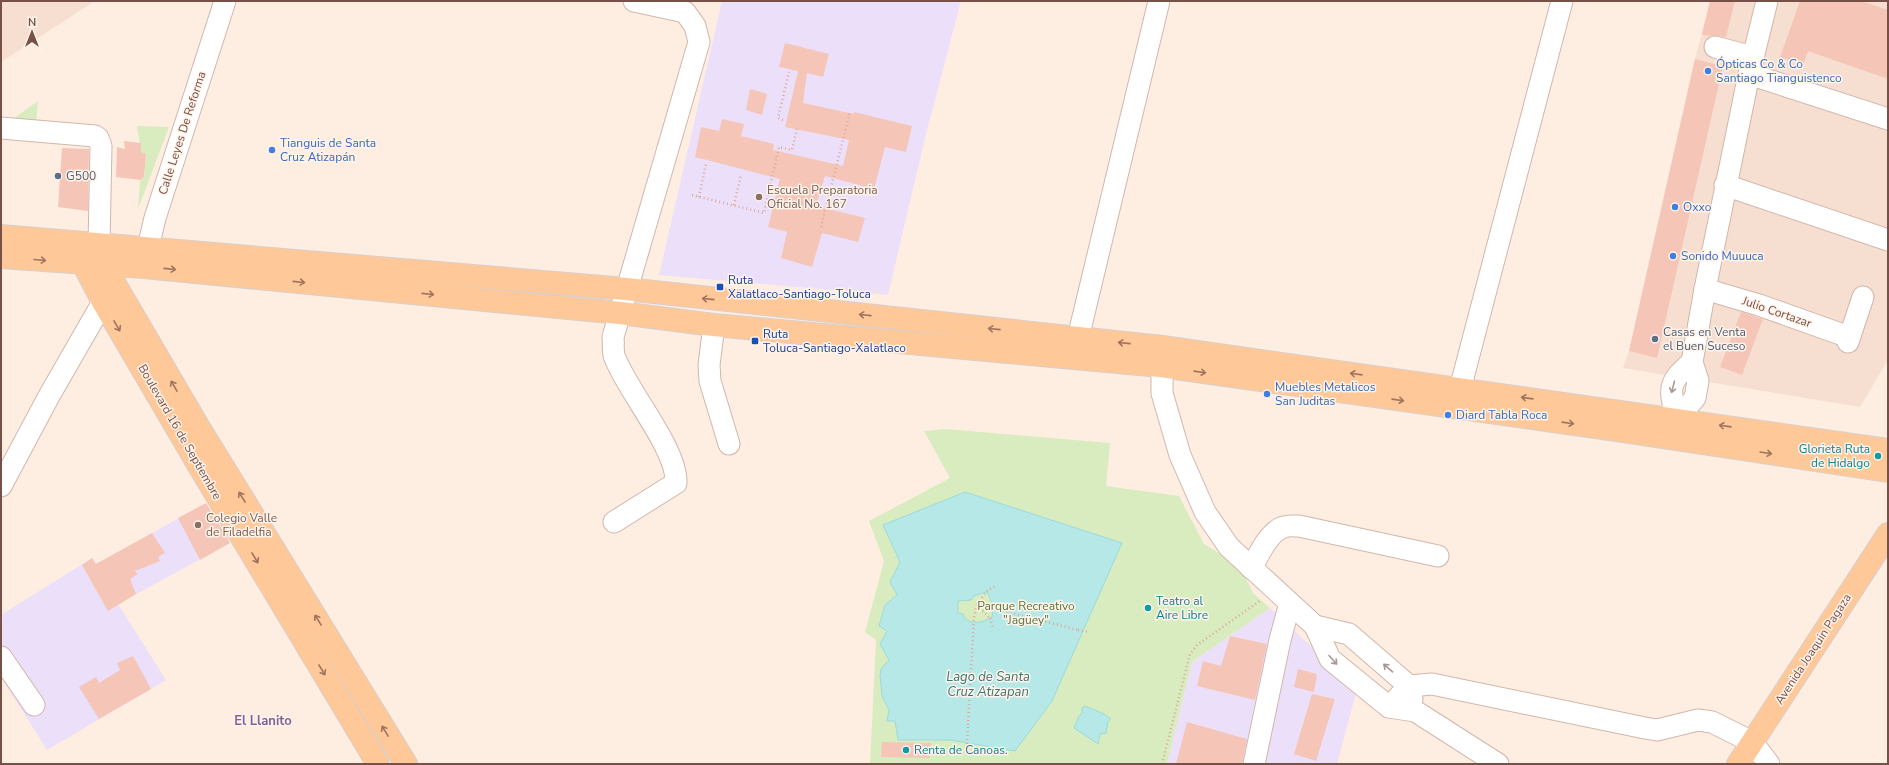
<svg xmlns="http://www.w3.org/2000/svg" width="1889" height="765" viewBox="0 0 1889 765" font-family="'Nunito Sans',sans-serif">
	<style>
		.residential { fill: #f6dfd0 }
		.education { fill: #ecdffa }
		.green { fill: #d9ecc0 }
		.water { fill: #b5e8e7; stroke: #9bdbda; fill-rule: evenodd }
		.building { fill: #f5c6b8 }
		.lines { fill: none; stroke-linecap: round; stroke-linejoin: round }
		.minor-casing { stroke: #d2b6ab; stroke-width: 23 }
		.major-casing { stroke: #d9cecb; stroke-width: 24 }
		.path { stroke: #daa99b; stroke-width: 2.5; stroke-dasharray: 1 3; stroke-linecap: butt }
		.minor { stroke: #fff; stroke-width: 21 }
		.major { stroke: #ffc898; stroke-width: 22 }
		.path-bridge { stroke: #daa99b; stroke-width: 2.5; stroke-dasharray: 1 3; stroke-linecap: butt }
		.oneway { stroke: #a0745f }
		.oneway2 { stroke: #ad9691 }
		.shop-dot { fill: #3f7fe0; stroke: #fff3ea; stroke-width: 1.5 }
		.service-dot { fill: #5c6f8a; stroke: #fff3ea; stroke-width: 1.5 }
		.education-dot { fill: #8d6e63; stroke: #fff3ea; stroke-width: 1.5 }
		.transit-dot { fill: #1a4fb4; stroke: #fff3ea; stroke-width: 1.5 }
		.culture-dot { fill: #0f9aa8; stroke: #fff3ea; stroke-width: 1.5 }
		.labels { text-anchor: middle; stroke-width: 3; stroke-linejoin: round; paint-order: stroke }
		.shop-label { font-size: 12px; fill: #366cbe; stroke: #fff3ea; text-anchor: start }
		.street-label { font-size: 12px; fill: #775047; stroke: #fff3ea }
		.service-label { font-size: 12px; fill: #4e5e75; stroke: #fff3ea; text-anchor: start }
		.education-label { font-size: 12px; fill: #785e54; stroke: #fff3ea; text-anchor: start }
		.transit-label { font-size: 12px; fill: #164399; stroke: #fff3ea; text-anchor: start }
		.culture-label { font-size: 12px; fill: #0d838f; stroke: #fff3ea; text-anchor: start }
		.park-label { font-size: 12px; fill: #57783c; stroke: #fff3ea }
		.water-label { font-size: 13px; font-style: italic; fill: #377676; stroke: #fff3ea }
		.neighbourhood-label { font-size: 13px; font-weight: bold; fill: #7e629b; stroke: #fff3ea }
	</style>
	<rect width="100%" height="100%" fill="#feeee2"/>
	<g class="residential">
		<polygon points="1,1 95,1 1,62"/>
		<polygon points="1710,1 1888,1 1888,360 1860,407 1623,368 1629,351 1695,59"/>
	</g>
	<g class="education">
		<polygon points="722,1 961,1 925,138 888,295 659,275"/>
		<polygon points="206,503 230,543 118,604 166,680 47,750 1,677 1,615 92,558 95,563 100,562"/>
		<polygon points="1270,608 1357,689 1337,764 1167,764 1192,662"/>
	</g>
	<g class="green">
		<polygon points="38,101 36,123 10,121"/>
		<polygon points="137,126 169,127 138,209 140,180 144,177 146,154 141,152"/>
		<polygon points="946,429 1110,443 1106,486 1179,496 1204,544 1240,566 1253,593 1270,608 1192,662 1167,764 870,764 876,640 865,632 884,561 869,521 950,478 924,431"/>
	</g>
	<g class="water">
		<path d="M965,492L1122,543L1052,701L1015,751L950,740H898L895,721H887L889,710L882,696L880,676L881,669L889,660L880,644L887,631L879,626L885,605L897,595L890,582L900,562L883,525ZM987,592L993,605L992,617C984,623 966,626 963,614L958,613V601L971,600L974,596Z"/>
		<polygon points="1085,706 1102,713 1111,719 1108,722 1106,733 1100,734 1098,744 1074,728 1079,716 1082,713 1082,708"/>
	</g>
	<g class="building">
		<polygon points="1710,1 1735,1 1726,37 1702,35"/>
		<polygon points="1800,1 1861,1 1888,10 1888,79 1808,51 1803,65 1780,57"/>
		<polygon points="785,43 829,54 823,77 807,73 803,103 854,114 854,112 912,126 906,152 885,147 874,189 825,176 816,206 865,218 858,242 822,233 812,267 781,258 787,232 768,227 780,179 695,157 701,127 719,131 722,119 744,124 741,136 774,144 773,150 843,166 849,140 785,127 798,71 779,67"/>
		<polygon points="1695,59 1723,66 1657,358 1629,351"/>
		<polygon points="750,89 767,94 762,115 746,110"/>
		<polygon points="124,141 141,143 141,152 146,154 144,177 140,180 116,177 117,147 125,149"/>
		<polygon points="62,148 89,149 88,211 58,207"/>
		<polygon points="1741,312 1763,319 1742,375 1720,367"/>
		<polygon points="206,503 230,543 200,560 178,518"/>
		<polygon points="152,533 165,553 158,557 160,561 135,571 138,574 130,579 136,594 108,611 82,565 92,558 96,564"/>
		<polygon points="1230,636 1267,644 1255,700 1197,686 1203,661 1221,666"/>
		<polygon points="133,656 151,689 99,719 79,687 96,677 99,683 120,670 117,663"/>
		<polygon points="1298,669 1317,674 1314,692 1294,687"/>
		<polygon points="1312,694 1335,699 1316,761 1294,754"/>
		<polygon points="1187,722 1247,739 1242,764 1176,764"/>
		<polygon points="882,742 931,743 930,758 881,757"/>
	</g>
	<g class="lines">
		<defs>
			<g id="minor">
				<polyline points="1715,47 1753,57"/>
				<polyline points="1749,74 1888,119"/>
				<polyline points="1,128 95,136 98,138 101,146 99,244"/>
				<polyline points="1725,185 1888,240"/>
				<polyline points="144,264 155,218 225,1"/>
				<polyline points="1705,289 1759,305 1849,337"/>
				<polyline points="714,325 709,365 710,381 729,444"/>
				<polyline points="1078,338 1159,1"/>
				<polyline points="1848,342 1863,297"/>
				<polyline points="1162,349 1162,393 1180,455 1205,512 1229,547 1315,626 1330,659 1389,707 1415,711 1498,764"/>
				<polyline points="1460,389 1562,1"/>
				<polyline points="1677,419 1695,398 1698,381 1692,362 1705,289 1749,74 1767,1"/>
				<path d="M1677,419C1669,389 1667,383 1692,362"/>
				<polyline points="1,486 49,396 103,302 113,290"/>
				<path d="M614,522L676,483C678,450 628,392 615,358C612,352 614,343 613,337L699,42L695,26L685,12L634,1"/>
				<path d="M1251,568C1259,555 1267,535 1281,528C1286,525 1293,526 1299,526L1438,556"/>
				<polyline points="1315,626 1349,634 1409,686 1412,699"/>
				<polyline points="1,657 34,705"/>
				<polyline points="1389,707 1409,686 1432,684 1645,728 1657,730 1698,720 1712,722 1752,742 1769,764"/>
				<polyline points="1254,764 1280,640 1290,603"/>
			</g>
			<g id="major">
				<polyline points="1,236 626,289 1162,347 1888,450"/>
				<polyline points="77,252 103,302 199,466 378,764"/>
				<polyline points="102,253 116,286 198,426 406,764"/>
				<polyline points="1,257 144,267 620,313 714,325 1161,366 1610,429 1888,471"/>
				<polyline points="1738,764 1888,534"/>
			</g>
		</defs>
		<use href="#minor" class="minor-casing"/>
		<use href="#major" class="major-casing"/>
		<g class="path">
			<polyline points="783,120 778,118 789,72"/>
			<polyline points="692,195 764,213 779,147 792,150 797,129"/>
			<polyline points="699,197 706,164"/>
			<polyline points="734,205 741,175"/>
			<polyline points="821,227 850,112"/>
			<polyline points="982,600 980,608 989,617"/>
			<polyline points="977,604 987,591 995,586"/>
			<polyline points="990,618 993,627"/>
			<polyline points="1078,630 1089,632"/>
			<polyline points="967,744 968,725"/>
			<polyline points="1162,764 1190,654 1197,645 1261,600"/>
		</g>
		<use href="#minor" class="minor"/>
		<use href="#major" class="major"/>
		<polyline class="path-bridge" points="968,725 974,618 977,604 1078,630"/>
	</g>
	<defs><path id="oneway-shaft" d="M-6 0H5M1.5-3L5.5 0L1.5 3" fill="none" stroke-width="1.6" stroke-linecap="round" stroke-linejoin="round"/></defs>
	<g class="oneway">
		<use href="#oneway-shaft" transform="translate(40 260) rotate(5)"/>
		<use href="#oneway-shaft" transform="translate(170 269) rotate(6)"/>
		<use href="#oneway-shaft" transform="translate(299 282) rotate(6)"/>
		<use href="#oneway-shaft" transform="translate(428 294) rotate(6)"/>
		<use href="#oneway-shaft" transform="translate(708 299) rotate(-174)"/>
		<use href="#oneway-shaft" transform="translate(865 315) rotate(-174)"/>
		<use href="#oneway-shaft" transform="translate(117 326) rotate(60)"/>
		<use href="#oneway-shaft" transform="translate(994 329) rotate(-174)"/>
		<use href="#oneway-shaft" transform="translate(1124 343) rotate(-174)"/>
		<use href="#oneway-shaft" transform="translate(1200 372) rotate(8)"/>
		<use href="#oneway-shaft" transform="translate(1356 374) rotate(-172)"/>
		<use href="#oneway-shaft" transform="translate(174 386) rotate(-120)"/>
		<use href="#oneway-shaft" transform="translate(1527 398) rotate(-172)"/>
		<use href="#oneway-shaft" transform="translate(1398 400) rotate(8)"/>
		<use href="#oneway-shaft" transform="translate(1568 423) rotate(8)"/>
		<use href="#oneway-shaft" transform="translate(1725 426) rotate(-172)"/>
		<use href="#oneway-shaft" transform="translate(1766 453) rotate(9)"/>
		<use href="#oneway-shaft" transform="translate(242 497) rotate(-122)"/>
		<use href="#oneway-shaft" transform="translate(255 558) rotate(59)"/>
		<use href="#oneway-shaft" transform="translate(318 620) rotate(-122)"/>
		<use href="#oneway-shaft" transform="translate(322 670) rotate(59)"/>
		<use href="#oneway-shaft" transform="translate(385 731) rotate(-122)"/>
	</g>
	<g class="oneway2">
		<use href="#oneway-shaft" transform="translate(1673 387) rotate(104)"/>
		<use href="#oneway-shaft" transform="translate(1333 660) rotate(48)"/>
		<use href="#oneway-shaft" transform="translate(1388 668) rotate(-139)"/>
	</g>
	<g class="shop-dot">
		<circle cx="1708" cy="71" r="4"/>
		<circle cx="272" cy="150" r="4"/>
		<circle cx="1675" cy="207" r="4"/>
		<circle cx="1673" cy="256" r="4"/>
		<circle cx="1267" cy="394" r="4"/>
		<circle cx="1448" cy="415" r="4"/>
	</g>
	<g class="service-dot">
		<circle cx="58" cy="176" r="4"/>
		<circle cx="1655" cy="339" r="4"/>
	</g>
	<g class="education-dot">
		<circle cx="759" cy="197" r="4"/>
		<circle cx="198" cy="525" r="4"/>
	</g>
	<g class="transit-dot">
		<rect x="716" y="283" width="8" height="8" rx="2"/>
		<rect x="751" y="337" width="8" height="8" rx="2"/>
	</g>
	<g class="culture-dot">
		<circle cx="1878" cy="456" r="4"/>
		<circle cx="1148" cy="608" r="4"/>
		<circle cx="906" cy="750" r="4"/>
	</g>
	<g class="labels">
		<g class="shop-label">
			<text x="1716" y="68">Ópticas Co &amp; Co<tspan x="1716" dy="14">Santiago Tianguistenco</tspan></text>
			<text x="280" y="147">Tianguis de Santa<tspan x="280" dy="14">Cruz Atizapán</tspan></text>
			<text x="1683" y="211">Oxxo</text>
			<text x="1681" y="260">Sonido Muuuca</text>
			<text x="1275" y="391">Muebles Metalicos<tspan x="1275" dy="14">San Juditas</tspan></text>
			<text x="1456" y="419">Diard Tabla Roca</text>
		</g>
		<g class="street-label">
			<text transform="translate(182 133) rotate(-72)" y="4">Calle Leyes De Reforma</text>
			<text transform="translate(1777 312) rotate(19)" y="4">Julio Cortazar</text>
			<text transform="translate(180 432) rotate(60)" y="4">Boulevard 16 de Septiembre</text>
			<text transform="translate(1813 649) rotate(-57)" y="4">Avenida Joaquin Pagaza</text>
		</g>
		<g class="service-label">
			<text x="66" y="180">G500</text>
			<text x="1663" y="336">Casas en Venta<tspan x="1663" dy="14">el Buen Suceso</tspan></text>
		</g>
		<g class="education-label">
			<text x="767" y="194">Escuela Preparatoria<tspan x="767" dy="14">Oficial No. 167</tspan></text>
			<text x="206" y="522">Colegio Valle<tspan x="206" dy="14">de Filadelfia</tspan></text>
		</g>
		<g class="transit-label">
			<text x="728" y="284">Ruta<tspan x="728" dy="14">Xalatlaco-Santiago-Toluca</tspan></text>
			<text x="763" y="338">Ruta<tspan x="763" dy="14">Toluca-Santiago-Xalatlaco</tspan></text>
		</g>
		<g class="culture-label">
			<text x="1870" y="453" text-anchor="end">Glorieta Ruta<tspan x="1870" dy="14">de Hidalgo</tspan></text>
			<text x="1156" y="605">Teatro al<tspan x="1156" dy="14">Aire Libre</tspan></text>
			<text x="914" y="754">Renta de Canoas.</text>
		</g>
		<g class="park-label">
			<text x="1026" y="610">Parque Recreativo<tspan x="1026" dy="14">"Jagüey"</tspan></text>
		</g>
		<g class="water-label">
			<text x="988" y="681">Lago de Santa<tspan x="988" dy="15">Cruz Atizapan</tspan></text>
		</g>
		<g class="neighbourhood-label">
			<text x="263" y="725">El Llanito</text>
		</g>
	</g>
	<rect width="1889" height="765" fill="none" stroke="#775047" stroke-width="4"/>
	<g transform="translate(32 32)" stroke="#fff3ea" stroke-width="3" paint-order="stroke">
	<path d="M0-3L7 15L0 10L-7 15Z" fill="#775047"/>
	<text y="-6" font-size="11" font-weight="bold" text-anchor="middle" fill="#775047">N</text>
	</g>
</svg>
